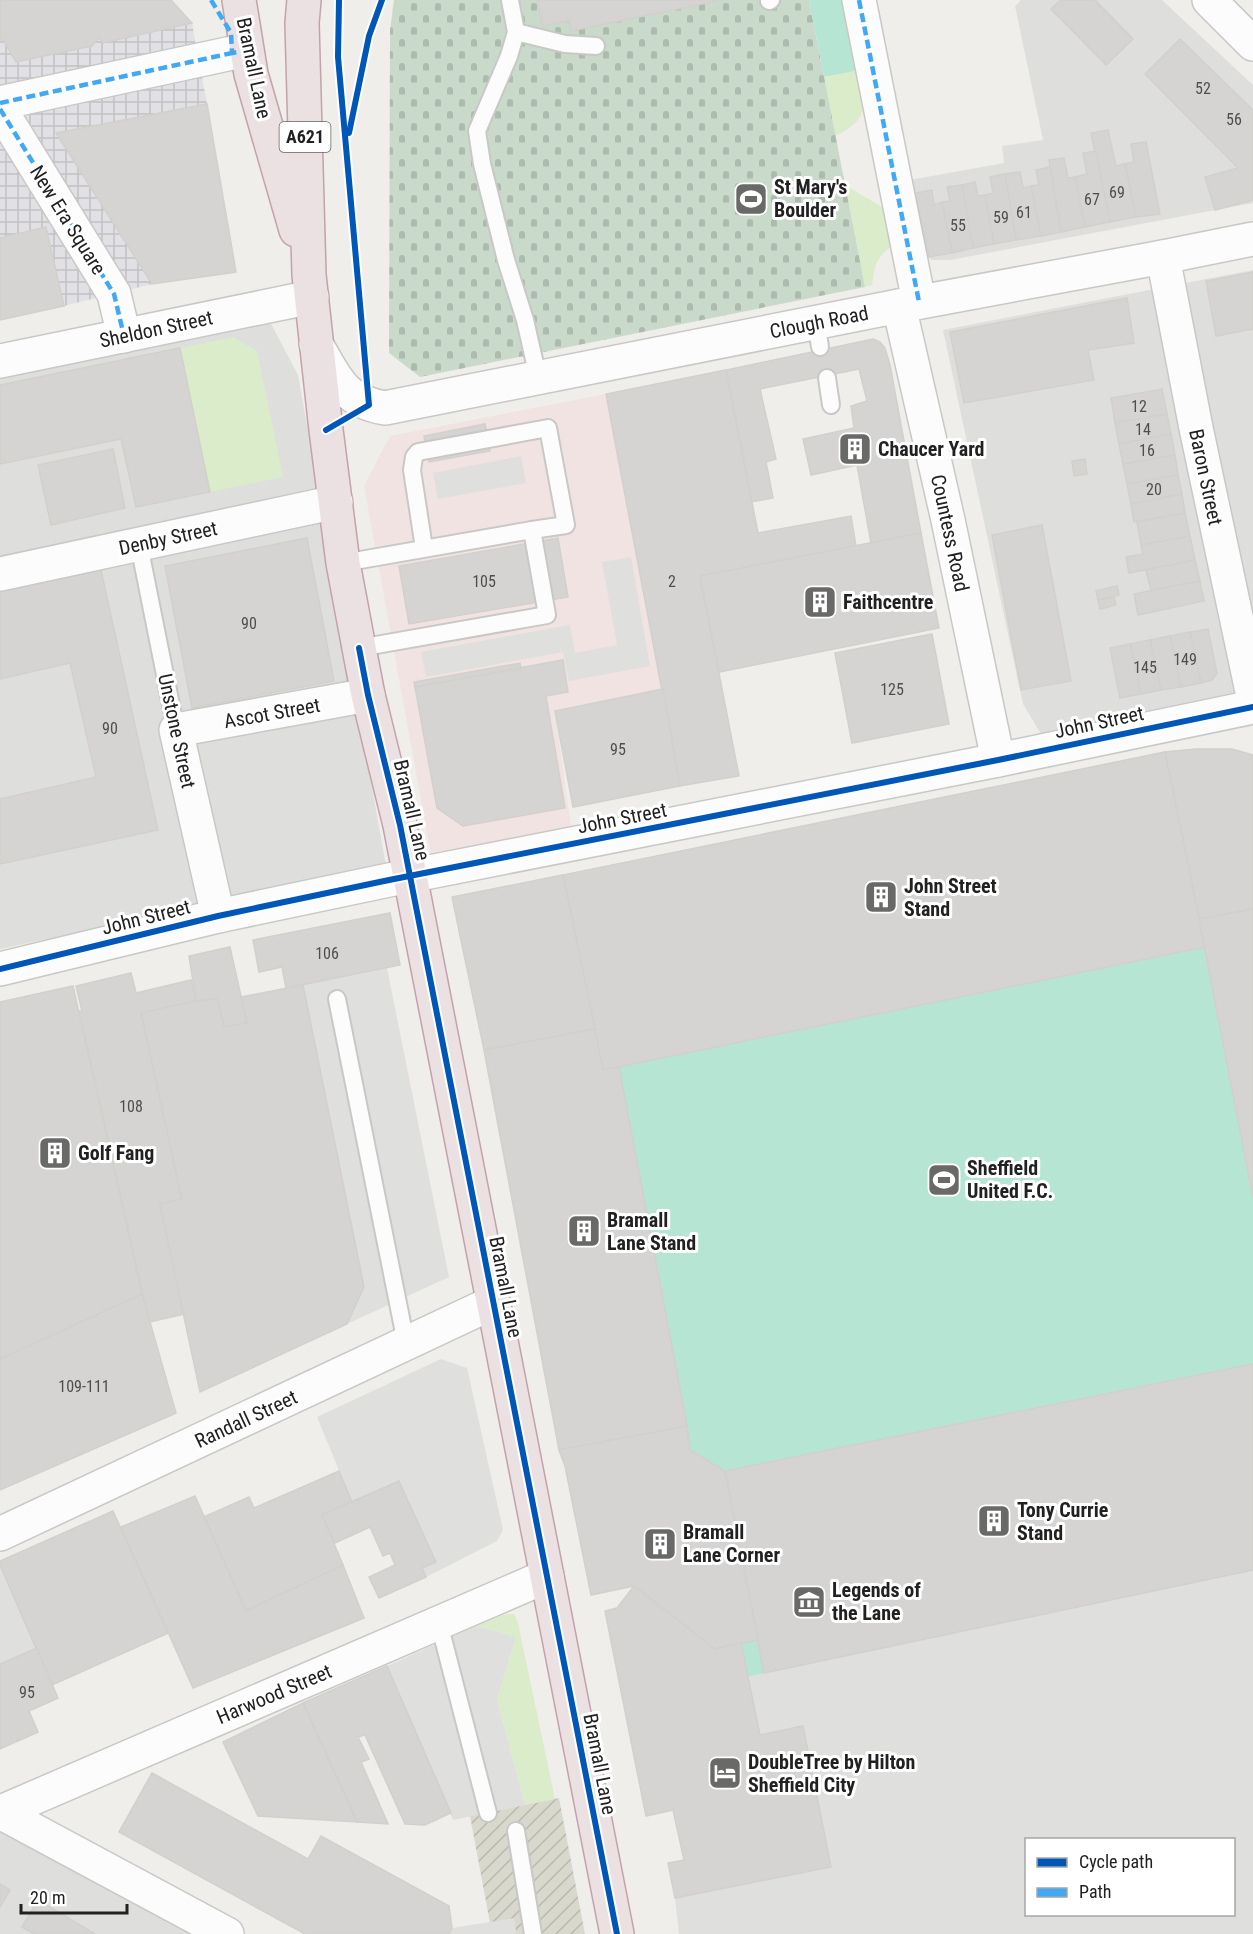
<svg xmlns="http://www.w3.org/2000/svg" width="1253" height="1934" viewBox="0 0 1253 1934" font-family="'Roboto Condensed',sans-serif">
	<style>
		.residential { fill: #dededc }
		.commercial { fill: #f0e3e1 }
		.construction { fill: url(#construction-furrows) }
		.grass { fill: #dbeccb }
		.cemetery { fill: url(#cemetery-stones) }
		.pitch { fill: #b7e5d3 }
		.parking { fill: #dfdfde; fill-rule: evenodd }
		.plaza { fill: url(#plaza-grid) }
		.building { fill: #d6d4d2; stroke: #d2d0cc; stroke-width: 1.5 }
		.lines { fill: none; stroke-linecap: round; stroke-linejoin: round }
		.lane-casing { stroke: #c8c8c6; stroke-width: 20 }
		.street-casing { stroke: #c8c8c6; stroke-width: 36 }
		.highway-casing { stroke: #c4a2ab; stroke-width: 36 }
		.lane { stroke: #fdfcfc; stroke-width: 16 }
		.street { stroke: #fdfcfc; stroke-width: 33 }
		.highway { stroke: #ebe0e2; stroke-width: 33 }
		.quiet { stroke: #3fa9f5; stroke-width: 4.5; stroke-dasharray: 9 4.5; stroke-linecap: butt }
		.cycleway-casing { stroke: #fff; stroke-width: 10 }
		.cycleway { stroke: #0057b8; stroke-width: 6 }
		.labels { text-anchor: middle; stroke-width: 6; stroke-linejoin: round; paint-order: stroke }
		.number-label { font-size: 16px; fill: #4e4e4d }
		.shield { fill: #fff; stroke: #646464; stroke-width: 1.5 }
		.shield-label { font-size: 18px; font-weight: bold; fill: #212121 }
		.street-label { font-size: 20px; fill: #212121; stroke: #fff }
		.poi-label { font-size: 20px; font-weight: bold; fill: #212121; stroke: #fff; text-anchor: start }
	</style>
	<defs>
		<pattern id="construction-furrows" width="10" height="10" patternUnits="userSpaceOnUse" patternTransform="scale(1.5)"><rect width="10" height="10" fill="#d8d8cd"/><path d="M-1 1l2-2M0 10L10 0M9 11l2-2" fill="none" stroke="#b9b9b0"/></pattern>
		<pattern id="cemetery-stones" width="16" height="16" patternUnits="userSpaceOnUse" patternTransform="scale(1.5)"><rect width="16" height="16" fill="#c9dacb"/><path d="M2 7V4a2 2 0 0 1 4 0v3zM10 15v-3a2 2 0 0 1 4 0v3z" fill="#acbbae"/></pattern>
		<pattern id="plaza-grid" width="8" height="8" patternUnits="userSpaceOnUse" patternTransform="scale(1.5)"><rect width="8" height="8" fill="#e1e1e5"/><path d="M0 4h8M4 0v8" fill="none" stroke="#c1c1c4"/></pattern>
	</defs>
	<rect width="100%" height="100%" fill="#efeeeb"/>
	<g class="residential">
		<polygon points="1021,0 1162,0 1253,85 1253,203 950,260 932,260 923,254 904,181 1004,163 1002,146 1043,140 1015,6"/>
		<polygon points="1253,270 1253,707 1050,749 1023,704 943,330"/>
		<polygon points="269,320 298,375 386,866 0,949 0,376"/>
		<polygon points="0,1812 226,1934 0,1934"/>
	</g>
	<polygon class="commercial" points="606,394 663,689 555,711 572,834 432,860 364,486 390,436"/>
	<polygon class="construction" points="559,1798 585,1934 516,1934 514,1919 490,1923 470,1816"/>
	<g class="grass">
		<path d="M865,69C865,102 870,121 835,136L824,77Z"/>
		<path d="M845,185L887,210L898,243C877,254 875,263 872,285L865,287Z"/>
		<polygon points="233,337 257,351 283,477 210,492 180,348"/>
		<polygon points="505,1614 514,1614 518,1623 555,1799 525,1805 497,1700 516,1637 476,1626"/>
	</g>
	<polygon class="cemetery" points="394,0 809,0 865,287 420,377 389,353 390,31"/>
	<g class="pitch">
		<polygon points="809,0 852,0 865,69 824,77"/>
		<polygon points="1232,749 1253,755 1253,1570 748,1677 635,1586 591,1595 565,1466 559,1450 484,1050 452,897 701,847"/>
	</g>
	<g class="parking">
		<polygon points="521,456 526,483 438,499 433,473"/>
		<polygon points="631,557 650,666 569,681 563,652 426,677 421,652 570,625 575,653 617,645 602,562"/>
		<polygon points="387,968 449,1277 347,1324 364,1287 303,985"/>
		<polygon points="441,1359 467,1368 503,1530 497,1541 426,1577 422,1568 436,1562 400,1481 352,1502 317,1417"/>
		<polygon points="0,1565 37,1648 0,1664"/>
		<path d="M1253,1570V1934H679L675,1898L831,1866L803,1727L760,1735L748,1677ZM1026,1840H1234V1914H1026Z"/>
		<polygon points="476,1626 516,1637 497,1700 525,1805 453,1820 387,1666"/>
		<polygon points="514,1918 516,1934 449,1934 452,1928"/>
	</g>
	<polygon class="plaza" points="192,23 207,104 56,133 152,284 64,306 46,228 0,238 0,40 3,40 16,62 99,38 103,43"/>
	<g class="building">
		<polygon points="0,0 171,0 192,23 103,43 99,38 92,46 16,62 3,40 0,40"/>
		<polygon points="537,0 721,0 571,31 569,21 543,26"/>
		<polygon points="1061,0 1095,0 1133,39 1106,65 1051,9"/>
		<polygon points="1180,39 1253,110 1253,200 1215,210 1205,177 1238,168 1145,74"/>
		<polygon points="207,104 236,272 152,284 56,133"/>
		<polygon points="1108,130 1116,166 1125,164 1136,217 1110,222 1091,133"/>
		<polygon points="1146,142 1160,214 1136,217 1125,164 1134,162 1131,144"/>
		<polygon points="1096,151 1110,222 1085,227 1075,177 1087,174 1083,153"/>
		<polygon points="1064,158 1068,178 1075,177 1085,227 1061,232 1049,160"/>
		<polygon points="1050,167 1061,232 1041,236 1031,186 1039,185 1036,170"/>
		<polygon points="1020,172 1023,188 1031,186 1041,236 1016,240 1005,174"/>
		<polygon points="1005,174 1016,240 994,244 985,195 993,193 990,177"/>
		<polygon points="975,182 978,196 985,195 994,244 973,248 962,185"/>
		<polygon points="962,185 973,248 952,253 942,202 950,201 947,187"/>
		<polygon points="932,190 934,205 942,202 952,253 929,257 915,193"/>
		<polygon points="46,227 64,306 0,320 0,238"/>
		<polygon points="1253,272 1253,329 1216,336 1206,281"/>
		<polygon points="1127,298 1134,343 1088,350 1094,380 964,403 950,332"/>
		<polygon points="873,339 880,342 885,348 890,365 921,533 871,543 857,465 811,475 803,439 854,428 851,406 867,401 859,369 760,389 776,459 766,462 773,498 751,502 726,370"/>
		<polygon points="180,348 210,492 136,507 121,439 0,464 0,385"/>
		<polygon points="726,370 758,533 851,516 856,546 700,576 739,776 680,786 606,394"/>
		<polygon points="1162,389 1167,414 1115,423 1111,398"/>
		<polygon points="1167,414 1171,434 1119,444 1115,423"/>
		<polygon points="485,424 490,451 429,462 424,436"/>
		<polygon points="1171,434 1175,455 1123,464 1119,444"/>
		<polygon points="113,449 125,508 51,525 38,465"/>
		<polygon points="1175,455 1178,475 1127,484 1123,464"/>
		<polygon points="1085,459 1087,474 1074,476 1072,461"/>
		<polygon points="1178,475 1182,494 1131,504 1127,484"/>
		<polygon points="1182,494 1185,513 1134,522 1131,504"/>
		<polygon points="1185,513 1190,536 1141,545 1137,522"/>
		<polygon points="1042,525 1071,681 1021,690 992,535"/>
		<polygon points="921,533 939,628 719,672 700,576"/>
		<polygon points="1190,536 1195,560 1129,573 1126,557 1143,554 1141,545"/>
		<polygon points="307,538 334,681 192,708 165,566"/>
		<polygon points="558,538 568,597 409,624 399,566"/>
		<polygon points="1195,560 1200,581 1151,590 1146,570"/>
		<polygon points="101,570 158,830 0,864 0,799 96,777 70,663 0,679 0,592"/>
		<polygon points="1200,581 1204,601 1138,615 1134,594"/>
		<polygon points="1117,586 1119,595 1098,600 1096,591"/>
		<polygon points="1114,597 1116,605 1100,609 1098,600"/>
		<polygon points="1208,629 1217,673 1212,680 1201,683 1190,632"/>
		<polygon points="1190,632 1201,683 1181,687 1170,636"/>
		<polygon points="932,634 949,724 852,743 835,653"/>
		<polygon points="1170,636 1181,687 1161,690 1150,640"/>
		<polygon points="1150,640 1161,690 1141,694 1130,644"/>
		<polygon points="1130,644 1141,694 1120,698 1110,648"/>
		<polygon points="563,660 568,692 546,696 565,808 463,826 437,808 415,687"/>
		<polygon points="520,663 521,668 415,687 414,682"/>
		<polygon points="663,689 680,786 573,807 555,711"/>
		<polygon points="1196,749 1232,749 1253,755 1253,909 1199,919 1165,752"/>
		<polygon points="1165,752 1205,947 603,1070 563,875"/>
		<polygon points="563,875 595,1029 484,1050 452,897"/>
		<polygon points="1253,909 1253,1198 1199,919"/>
		<polygon points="390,913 400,965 286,988 282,967 259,972 253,940"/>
		<polygon points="230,947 247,1023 224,1027 217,999 196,1001 189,956"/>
		<polygon points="131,973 136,993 191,980 196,1001 141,1013 182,1199 160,1204 185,1314 149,1322 79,1011 82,1011 76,986"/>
		<polygon points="303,985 364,1287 347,1324 200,1392 160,1204 182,1199 141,1013 196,1001 217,999 224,1027 247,1023 241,997"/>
		<polygon points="73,986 142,1294 0,1359 0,1002"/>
		<polygon points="595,1029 603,1070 619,1067 687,1426 559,1450 484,1050"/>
		<polygon points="142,1294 176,1413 0,1490 0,1359"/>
		<polygon points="1253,1364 1253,1570 764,1673 725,1471"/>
		<polygon points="687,1426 690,1450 725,1471 758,1640 715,1649 634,1586 591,1595 565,1466 559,1450"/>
		<polygon points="339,1471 352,1502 322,1515 343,1565 246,1611 204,1517 249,1497 254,1508"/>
		<polygon points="399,1481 436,1562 422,1568 426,1577 379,1598 369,1577 395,1565 390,1553 383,1556 370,1527 335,1543 322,1515"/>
		<polygon points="195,1496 246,1611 343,1565 364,1618 193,1688 121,1527"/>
		<polygon points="113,1511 168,1633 52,1685 0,1565 0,1561"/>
		<polygon points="634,1586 715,1649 741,1643 760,1735 803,1726 831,1867 675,1898 668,1863 684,1860 673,1810 646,1816 605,1611 617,1608"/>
		<polygon points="37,1648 58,1698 29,1711 38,1732 0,1749 0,1664"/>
		<polygon points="387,1666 451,1813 425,1825 405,1824 365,1735 358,1737 369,1759 361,1762 388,1824 357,1822 303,1703"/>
		<polygon points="303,1703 357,1822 258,1816 223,1742"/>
		<polygon points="152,1773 308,1859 321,1836 449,1906 452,1928 449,1934 305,1934 119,1832"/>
		<polygon points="0,1884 10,1890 0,1907"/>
		<polygon points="38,1900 95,1934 34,1934 22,1927"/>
	</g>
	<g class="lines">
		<defs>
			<g id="lane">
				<polyline points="510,0 516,32 509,56 477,131 482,164 506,260 525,320 538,377"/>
				<polyline points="769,1 771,0"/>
				<polyline points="516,32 565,44 596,46"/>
				<polyline points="816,322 820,347"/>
				<polyline points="827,378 831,405"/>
				<polyline points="139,545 176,730"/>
				<polyline points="424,548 412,470 414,457 418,452 548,428 566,525 532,530"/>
				<polyline points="343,563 532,530 547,615 359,648"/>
				<polyline points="337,999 406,1343"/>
				<polyline points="439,1623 488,1813"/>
				<polyline points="516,1831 533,1934"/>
			</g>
			<g id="street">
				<polyline points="859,0 919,302"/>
				<polyline points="1209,0 1253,44"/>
				<polyline points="0,103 232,53"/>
				<polyline points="0,109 114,294 124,336"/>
				<polyline points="1163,257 1196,428 1253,696"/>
				<polyline points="899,306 948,520 998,760"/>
				<path d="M316,344C336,378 343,401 385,408L899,306L1163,257L1253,239"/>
				<polyline points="0,361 312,297"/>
				<polyline points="0,574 336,502"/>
				<polyline points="218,916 176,730 368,695"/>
				<polyline points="0,969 218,916 389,880 998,760 1253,707"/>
				<polyline points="0,1534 492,1303"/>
				<polyline points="0,1812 227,1934"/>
				<polyline points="1,1812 547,1576"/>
			</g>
			<g id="highway">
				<polyline points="239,0 251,74 296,230"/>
				<polyline points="304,0 302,23 309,275 326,430 343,563 359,648 368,695 400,825 617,1934"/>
			</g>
		</defs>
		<use href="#lane" class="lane-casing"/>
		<use href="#street" class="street-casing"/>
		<use href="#highway" class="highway-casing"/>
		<use href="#lane" class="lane"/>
		<use href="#street" class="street"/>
		<use href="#highway" class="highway"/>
		<g class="quiet">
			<polyline points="211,0 231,33 232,53 248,50"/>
			<polyline points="859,0 919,302"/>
			<polyline points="0,103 232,53"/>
			<polyline points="0,109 114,294 124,336"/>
		</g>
		<defs>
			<g id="cycleway">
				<polyline points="349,133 369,36 382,0"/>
				<polyline points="326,430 369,405 338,57 339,0"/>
				<polyline points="359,648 368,695 400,825 617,1934"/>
				<polyline points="0,969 218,916 389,880 998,760 1253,707"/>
			</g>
		</defs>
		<use href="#cycleway" class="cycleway-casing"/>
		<use href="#cycleway" class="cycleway"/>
	</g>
	<defs>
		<symbol id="stadium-square" viewBox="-11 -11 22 22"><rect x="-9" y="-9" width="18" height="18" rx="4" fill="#696968" stroke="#fff"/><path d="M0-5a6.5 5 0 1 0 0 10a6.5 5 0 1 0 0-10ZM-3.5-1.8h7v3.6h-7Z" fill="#fff"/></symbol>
		<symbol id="building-square" viewBox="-11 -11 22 22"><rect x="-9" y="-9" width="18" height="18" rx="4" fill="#696968" stroke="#fff"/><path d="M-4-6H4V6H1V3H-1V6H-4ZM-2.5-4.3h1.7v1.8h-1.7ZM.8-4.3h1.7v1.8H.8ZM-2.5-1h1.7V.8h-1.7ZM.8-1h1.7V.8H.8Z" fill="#fff"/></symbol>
		<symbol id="museum-square" viewBox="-11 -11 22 22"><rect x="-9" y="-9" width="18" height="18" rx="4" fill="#696968" stroke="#fff"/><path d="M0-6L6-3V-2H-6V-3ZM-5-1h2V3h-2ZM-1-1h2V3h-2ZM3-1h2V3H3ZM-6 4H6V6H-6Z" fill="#fff"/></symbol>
		<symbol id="hotel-square" viewBox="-11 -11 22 22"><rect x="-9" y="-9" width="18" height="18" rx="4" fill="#696968" stroke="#fff"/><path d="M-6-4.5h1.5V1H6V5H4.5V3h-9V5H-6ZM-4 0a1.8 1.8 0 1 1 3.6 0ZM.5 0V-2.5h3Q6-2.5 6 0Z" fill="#fff"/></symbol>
	</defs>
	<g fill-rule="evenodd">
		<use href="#stadium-square" x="732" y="180" width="38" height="38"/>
		<use href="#building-square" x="836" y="430" width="38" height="38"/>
		<use href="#building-square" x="801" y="583" width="38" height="38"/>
		<use href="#building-square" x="862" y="878" width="38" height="38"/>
		<use href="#building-square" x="36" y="1134" width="38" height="38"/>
		<use href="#stadium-square" x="925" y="1161" width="38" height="38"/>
		<use href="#building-square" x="565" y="1212" width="38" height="38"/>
		<use href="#building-square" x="975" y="1502" width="38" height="38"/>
		<use href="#building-square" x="641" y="1525" width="38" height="38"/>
		<use href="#museum-square" x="790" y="1583" width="38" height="38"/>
		<use href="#hotel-square" x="706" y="1754" width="38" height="38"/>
	</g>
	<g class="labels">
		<g class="number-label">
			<text x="1203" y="94">52</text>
			<text x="1234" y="125">56</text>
			<text x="1117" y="198">69</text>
			<text x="1092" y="205">67</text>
			<text x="1024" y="218">61</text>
			<text x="1001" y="223">59</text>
			<text x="958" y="231">55</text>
			<text x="1139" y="412">12</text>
			<text x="1143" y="435">14</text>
			<text x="1147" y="456">16</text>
			<text x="1154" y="495">20</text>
			<text x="484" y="587">105</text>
			<text x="672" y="587">2</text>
			<text x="249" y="629">90</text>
			<text x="1185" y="665">149</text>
			<text x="1145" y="673">145</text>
			<text x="892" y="695">125</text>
			<text x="110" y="734">90</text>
			<text x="618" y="755">95</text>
			<text x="327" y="959">106</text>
			<text x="131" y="1112">108</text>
			<text x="84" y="1392">109-111</text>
			<text x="27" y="1698">95</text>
		</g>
		<rect class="shield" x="279.5" y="122" width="51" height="30" rx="4.5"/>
		<g class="shield-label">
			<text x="305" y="143">A621</text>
		</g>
		<g class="street-label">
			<text transform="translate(254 68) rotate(78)" y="7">Bramall Lane</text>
			<text transform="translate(68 220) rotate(58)" y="7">New Era Square</text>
			<text transform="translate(819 322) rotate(-11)" y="7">Clough Road</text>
			<text transform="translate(156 329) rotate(-12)" y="7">Sheldon Street</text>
			<text transform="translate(1206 477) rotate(78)" y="7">Baron Street</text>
			<text transform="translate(950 533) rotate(78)" y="7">Countess Road</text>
			<text transform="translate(168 538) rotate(-12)" y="7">Denby Street</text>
			<text transform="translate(272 713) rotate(-10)" y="7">Ascot Street</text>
			<text transform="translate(1099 722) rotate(-12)" y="7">John Street</text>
			<text transform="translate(177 731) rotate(78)" y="7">Unstone Street</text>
			<text transform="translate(412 810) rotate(77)" y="7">Bramall Lane</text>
			<text transform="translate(622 818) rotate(-11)" y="7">John Street</text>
			<text transform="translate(146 917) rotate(-14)" y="7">John Street</text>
			<text transform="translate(506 1287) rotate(79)" y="7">Bramall Lane</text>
			<text transform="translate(246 1419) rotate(-25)" y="7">Randall Street</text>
			<text transform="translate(274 1694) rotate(-23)" y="7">Harwood Street</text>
			<text transform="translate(600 1764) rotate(79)" y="7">Bramall Lane</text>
		</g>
		<g class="poi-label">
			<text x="774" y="194">St Mary's<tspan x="774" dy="23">Boulder</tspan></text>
			<text x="878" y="456">Chaucer Yard</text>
			<text x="843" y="609">Faithcentre</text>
			<text x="904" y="893">John Street<tspan x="904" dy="23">Stand</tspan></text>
			<text x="78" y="1160">Golf Fang</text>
			<text x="967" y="1175">Sheffield<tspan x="967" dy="23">United F.C.</tspan></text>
			<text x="607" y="1227">Bramall<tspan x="607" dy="23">Lane Stand</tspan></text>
			<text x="1017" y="1517">Tony Currie<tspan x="1017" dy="23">Stand</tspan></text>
			<text x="683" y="1539">Bramall<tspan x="683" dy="23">Lane Corner</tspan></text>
			<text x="832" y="1597">Legends of<tspan x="832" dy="23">the Lane</tspan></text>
			<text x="748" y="1769">DoubleTree by Hilton<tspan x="748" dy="23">Sheffield City</tspan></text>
		</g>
	</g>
	<rect x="1025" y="1838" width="210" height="78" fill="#ffffff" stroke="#a6a6a6" stroke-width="1.5"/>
	<rect x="1037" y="1858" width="30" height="9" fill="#0057b8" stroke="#a6a6a6" stroke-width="1.5"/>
	<text x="1079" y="1868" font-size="18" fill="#212121">Cycle path</text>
	<rect x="1037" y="1888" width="30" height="9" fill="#3fa9f5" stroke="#a6a6a6" stroke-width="1.5"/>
	<text x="1079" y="1898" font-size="18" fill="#212121">Path</text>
	<path d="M21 1904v9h106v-9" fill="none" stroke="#212121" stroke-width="3"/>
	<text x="30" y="1904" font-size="18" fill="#212121" stroke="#ffffff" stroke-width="4.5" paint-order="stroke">20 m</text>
</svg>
